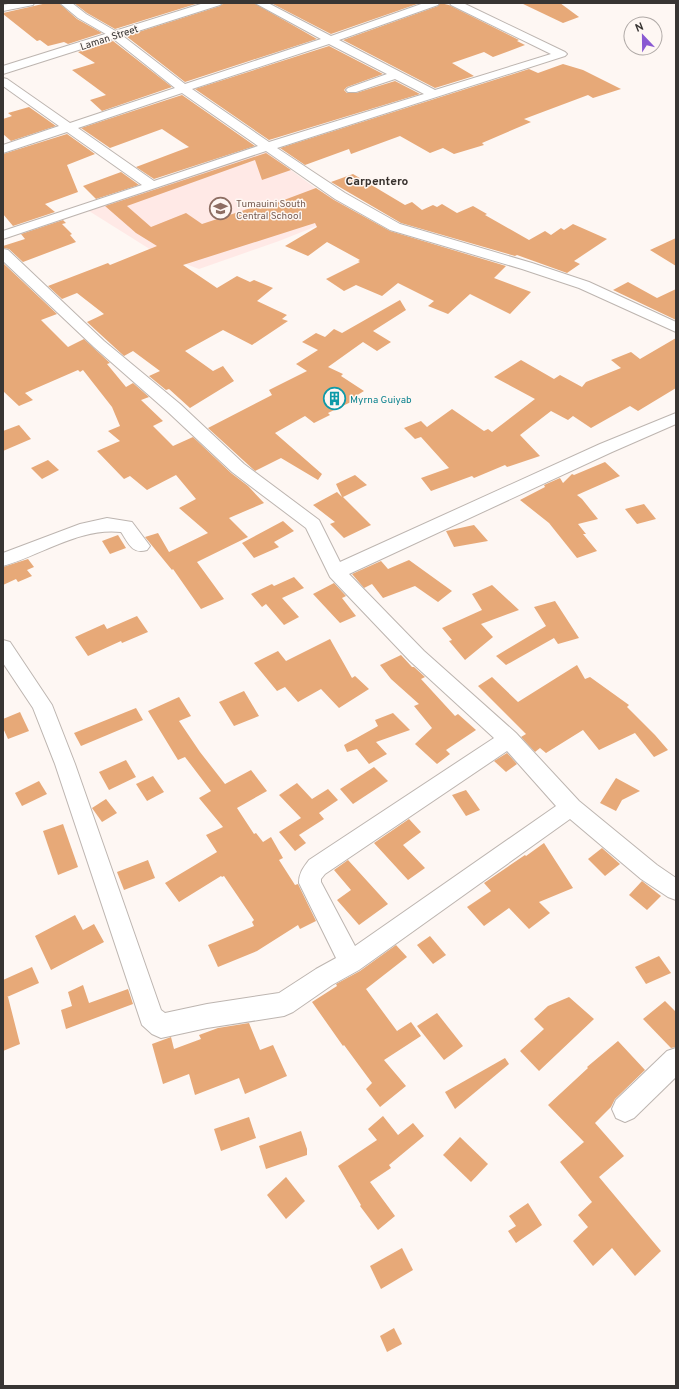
<svg xmlns="http://www.w3.org/2000/svg" width="679" height="1389" viewBox="0 0 679 1389" font-family="Overpass,sans-serif">
	<style>
		.education { fill: #ffe9e6 }
		.building { fill: #e7a978 }
		.lines { fill: none; stroke-linecap: round; stroke-linejoin: round }
		.street-casing { stroke: #bdb5b0; stroke-width: 2 }
		.secondary-casing { stroke: #bdb5b0; stroke-width: 2 }
		.street { fill: #fff; fill-rule: evenodd }
		.secondary { fill: #fff; fill-rule: evenodd }
		.labels { text-anchor: middle; stroke-width: 3; stroke-linejoin: round; paint-order: stroke }
		.far-street-label { font-size: 10px; fill: #383533; stroke: #fef7f3 }
		.far-education-label { font-size: 10px; fill: #785e54; stroke: #fef7f3; text-anchor: start }
		.far-culture-label { font-size: 10px; fill: #0d838f; stroke: #fef7f3; text-anchor: start }
		.far-quarter-label { font-size: 12px; font-weight: bold; fill: #37312d; stroke: #fef7f3 }
	</style>
	<rect width="100%" height="100%" fill="#fef7f3"/>
	<polygon class="education" points="262,149 314,187 349,208 337,218 279,241 199,269 156,253 89,211"/>
	<g class="building">
		<polygon points="47,3 59,3 77,19 102,33 68,44 64,42 48,46 40,40 37,41 3,14 3,13"/>
		<polygon points="74,3 199,3 115,29 87,13"/>
		<polygon points="224,3 254,3 317,39 185,82 126,36 220,6"/>
		<polygon points="271,3 420,3 331,34"/>
		<polygon points="440,3 449,5 519,40 517,41 525,45 493,57 484,52 452,63 474,76 435,88 343,40 438,6"/>
		<polygon points="521,3 560,3 579,17 563,23"/>
		<polygon points="113,41 172,87 102,111 90,100 106,95 72,70 95,63 78,52"/>
		<polygon points="329,46 383,74 347,87 344,90 347,93 356,93 395,81 420,94 269,140 195,89"/>
		<polygon points="563,64 583,70 621,89 593,98 588,95 524,119 531,122 482,143 484,145 454,154 443,148 430,153 400,136 351,154 349,149 305,165 280,148 529,69 538,73"/>
		<polygon points="182,95 255,146 154,179 136,167 189,147 162,129 110,148 81,128"/>
		<polygon points="29,107 56,126 11,141 3,134 3,119 12,116 8,113"/>
		<polygon points="67,134 95,154 67,165 78,192 45,204 55,212 13,226 3,214 3,154"/>
		<polygon points="266,153 291,170 262,180 255,160 127,206 151,227 186,213 202,224 257,206 260,209 316,188 334,200 390,231 506,266 494,278 531,292 510,314 470,294 448,314 428,306 434,301 398,283 382,296 356,285 344,291 326,279 360,262 358,261 360,260 327,242 308,256 285,246 317,227 315,223 183,265 217,288 237,276 250,282 254,280 273,288 257,301 287,315 282,319 288,321 252,345 223,330 185,351 213,371 223,366 234,381 190,408 169,389 166,390 149,376 160,371 133,351 124,356 87,322 104,314 77,293 62,299 48,286 108,263 110,265 157,246 136,233 105,206"/>
		<polygon points="121,172 139,185 96,199 83,186"/>
		<polygon points="353,174 405,205 412,202 422,210 433,205 437,207 442,204 457,213 473,206 487,214 485,215 529,240 545,231 551,235 561,228 564,230 573,224 607,239 574,261 580,264 567,273 517,255 515,256 401,223 331,182"/>
		<polygon points="63,220 66,223 62,224 72,234 70,235 76,242 23,262 9,249 3,248 3,246 25,239 21,234"/>
		<polygon points="676,238 676,266 650,250"/>
		<polygon points="3,263 57,314 41,320 68,347 84,339 110,363 107,364 126,387 133,383 149,397 141,400 163,421 153,426 173,446 193,437 231,473 248,486 264,503 229,518 248,537 197,562 224,599 201,609 173,569 172,570 145,537 158,533 169,552 208,533 179,508 196,499 176,475 147,490 130,476 124,479 97,451 120,441 108,431 120,426 112,407 83,370 80,372 78,370 25,393 33,400 19,406 3,391"/>
		<polygon points="628,282 657,298 676,289 676,320 613,290"/>
		<polygon points="400,300 406,310 373,331 391,342 377,351 363,342 328,367 343,374 341,376 364,391 351,399 353,401 328,413 330,415 314,423 305,416 275,433 322,474 318,480 281,458 255,471 208,428 272,395 269,390 307,371 296,364 318,350 302,342 316,333 325,337 334,329 342,333"/>
		<polygon points="676,338 676,388 638,411 630,406 591,428 573,416 568,420 551,411 520,435 540,456 507,467 505,465 474,478 472,476 431,491 421,478 449,468 421,437 415,439 404,428 421,421 427,427 452,409 484,431 488,429 492,432 535,399 494,377 521,360 554,379 560,375 582,387 586,382 621,368 611,360 631,352 640,359"/>
		<polygon points="19,425 31,439 3,451 3,431"/>
		<polygon points="48,460 59,470 42,479 31,468"/>
		<polygon points="605,462 620,476 577,495 582,499 598,519 578,524 586,534 583,534 597,551 577,558 549,523 520,500 545,487 544,485 560,478 563,483 572,474 574,475"/>
		<polygon points="355,475 367,485 343,497 371,525 344,538 330,524 335,522 313,505 337,492 342,497 336,484"/>
		<polygon points="644,504 656,519 637,524 625,509"/>
		<polygon points="283,521 294,531 274,542 279,547 254,558 242,543"/>
		<polygon points="474,525 488,541 454,547 446,531"/>
		<polygon points="118,535 126,548 110,554 102,541"/>
		<polygon points="28,559 34,567 27,570 32,576 18,582 16,579 3,585 3,567"/>
		<polygon points="409,560 452,591 438,602 415,586 383,598 372,584 364,588 352,574 381,561 388,569"/>
		<polygon points="294,577 304,588 282,598 299,617 284,625 266,604 262,607 251,594 272,584 274,586"/>
		<polygon points="334,583 346,596 342,598 356,616 340,623 313,594"/>
		<polygon points="492,585 519,610 481,624 493,637 465,660 449,641 452,640 442,628 482,610 472,594"/>
		<polygon points="555,601 579,638 558,644 554,638 506,665 496,656 546,626 534,607"/>
		<polygon points="137,616 148,632 122,643 121,641 88,656 75,637 104,624 107,629"/>
		<polygon points="330,639 352,678 355,676 369,689 339,708 321,689 298,702 285,687 277,691 254,663 278,651 286,661"/>
		<polygon points="401,655 412,667 414,667 425,677 421,679 455,716 458,714 476,730 446,750 450,754 437,764 415,744 432,728 414,706 419,704 391,679 380,665"/>
		<polygon points="577,665 585,679 590,677 629,705 627,707 655,735 668,750 654,757 635,733 599,750 583,730 546,753 540,748 535,752 521,737 526,734 478,686 492,677 518,702"/>
		<polygon points="244,691 259,716 234,726 219,702"/>
		<polygon points="179,697 191,716 179,721 200,752 225,784 251,770 267,791 237,808 254,834 256,833 263,842 271,837 283,858 279,860 295,885 298,884 316,921 300,929 298,925 257,951 218,967 208,945 254,926 252,922 254,920 224,876 222,877 221,876 179,902 165,883 217,852 206,835 223,827 199,798 211,791 185,757 178,760 148,711"/>
		<polygon points="136,708 143,720 81,746 74,733"/>
		<polygon points="20,712 29,731 8,739 3,728 3,719"/>
		<polygon points="393,713 410,730 376,742 387,754 369,764 357,749 347,752 344,745 378,726 375,720"/>
		<polygon points="507,753 517,764 506,772 494,761"/>
		<polygon points="126,760 136,777 109,790 99,772"/>
		<polygon points="374,767 388,781 353,804 340,789"/>
		<polygon points="153,776 164,792 147,801 136,784"/>
		<polygon points="616,778 640,791 622,800 616,811 600,803"/>
		<polygon points="39,781 47,794 22,806 15,793"/>
		<polygon points="297,783 312,799 328,789 338,800 319,813 324,819 299,835 306,843 295,851 279,832 301,818 279,795"/>
		<polygon points="466,790 480,810 466,816 452,795"/>
		<polygon points="106,799 117,813 102,822 92,808"/>
		<polygon points="409,819 421,832 403,845 425,868 408,880 374,843"/>
		<polygon points="63,824 78,867 58,875 43,831"/>
		<polygon points="544,843 573,888 539,902 550,913 529,929 509,908 484,926 467,907 491,891 484,883 525,855 526,856"/>
		<polygon points="602,848 620,864 605,876 588,859"/>
		<polygon points="148,860 155,878 124,890 117,872"/>
		<polygon points="348,860 388,904 359,925 337,900 351,890 334,870"/>
		<polygon points="642,881 661,896 647,910 629,895"/>
		<polygon points="75,915 83,930 94,924 104,942 51,970 35,936"/>
		<polygon points="430,936 446,955 433,964 417,945"/>
		<polygon points="396,945 407,957 366,989 397,1031 411,1022 421,1036 384,1060 406,1086 380,1107 366,1089 372,1083 344,1045 343,1046 312,1002 337,986 336,984 360,971"/>
		<polygon points="659,956 671,973 646,984 635,967"/>
		<polygon points="32,967 39,983 7,997 8,997 20,1044 3,1051 3,980"/>
		<polygon points="83,985 89,1003 128,989 133,1004 66,1029 61,1010 72,1006 68,992"/>
		<polygon points="569,997 594,1019 539,1071 520,1051 544,1029 534,1019 548,1006"/>
		<polygon points="665,1001 676,1012 676,1047 671,1048 643,1019"/>
		<polygon points="437,1013 463,1046 444,1060 417,1026"/>
		<polygon points="249,1023 260,1050 273,1045 287,1076 245,1094 239,1078 195,1095 189,1074 163,1084 152,1044 171,1037 174,1049 201,1039 199,1035 218,1028"/>
		<polygon points="618,1041 645,1070 615,1099 611,1107 595,1123 624,1156 599,1177 661,1251 635,1276 612,1248 593,1266 573,1241 588,1227 578,1215 592,1202 560,1162 584,1142 548,1105 588,1068 587,1067"/>
		<polygon points="505,1058 509,1064 455,1109 445,1092"/>
		<polygon points="383,1116 398,1135 413,1123 424,1136 389,1165 391,1168 370,1182 395,1216 378,1230 360,1206 361,1205 338,1166 377,1140 368,1129"/>
		<polygon points="249,1117 256,1138 221,1151 214,1129"/>
		<polygon points="301,1131 307,1149 307,1155 266,1169 259,1146"/>
		<polygon points="460,1137 488,1164 471,1182 443,1155"/>
		<polygon points="286,1177 305,1201 286,1219 267,1195"/>
		<polygon points="528,1203 542,1225 516,1243 508,1231 516,1226 509,1216"/>
		<polygon points="402,1248 413,1270 381,1289 370,1266"/>
		<polygon points="394,1328 402,1344 387,1352 380,1336"/>
	</g>
	<g class="lines">
		<defs>
			<g id="street">
				<polygon points="13,3 34,3 33,5 3,11 3,5"/>
				<path d="M60,3H72L86,14L119,33L185,84L321,39L255,3H268L331,36L424,3H439L438,5L339,40L435,90L551,54L451,5L450,3H463L565,52L567,54L565,56L277,148L345,193L400,224L532,263L589,282L676,322V332L579,288L522,269L390,230L335,199L266,151L3,239V231L142,185L67,132L3,153V145L59,126L3,86V78L7,79L70,123L175,88L111,37L78,18ZM329,44L387,74L348,88L346,90L348,92H356L395,79L424,94L269,142L192,89ZM182,93L258,146L154,181L78,128Z"/>
				<path d="M3,249L8,250L104,341L180,404L244,464L319,520L340,562L600,444L676,413V424L612,452L349,574L424,651L516,733L579,801L657,865L676,878V900L668,897L641,879L570,819L359,970L332,985L293,1012L284,1016L207,1028L161,1038L152,1034L142,1025L55,764L33,708L3,663V640L10,642L52,705L75,764L161,1010L165,1013L207,1004L279,993L316,969L336,958L299,883C299,873 303,868 309,860L494,738L410,661L330,577L306,528L232,472L168,412L94,347L3,261ZM507,751L556,806L355,946L321,882V879L325,874Z"/>
				<path d="M107,518L132,522L150,546L147,550C132,555 128,542 121,532C81,527 41,555 3,566V553L80,524Z"/>
				<polygon points="676,1048 676,1077 634,1118 625,1122 616,1118 612,1109 616,1100 667,1051"/>
			</g>
			<polygon id="secondary" points="204,3 222,3 220,5 3,74 3,66"/>
		</defs>
		<use href="#street" class="street-casing"/>
		<use href="#secondary" class="secondary-casing"/>
		<use href="#street" class="street"/>
		<use href="#secondary" class="secondary"/>
	</g>
	<defs>
		<symbol id="school-ring" viewBox="-11 -11 22 22"><circle r="9.5" fill="#fef7f3" stroke="#8d6e63" stroke-width="1.5"/><path d="M0-5L7-2L0 1L-7-2ZM-4 1L0 2.5L4 1V4Q0 6-4 4Z" fill="#8d6e63"/></symbol>
		<symbol id="building-ring" viewBox="-11 -11 22 22"><circle r="9.5" fill="#fef7f3" stroke="#0f9aa8" stroke-width="1.5"/><path d="M-4-6H4V6H1V3H-1V6H-4ZM-2.5-4.3h1.7v1.8h-1.7ZM.8-4.3h1.7v1.8H.8ZM-2.5-1h1.7V.8h-1.7ZM.8-1h1.7V.8H.8Z" fill="#0f9aa8"/></symbol>
	</defs>
	<g fill-rule="evenodd">
		<use href="#school-ring" x="208" y="196" width="25" height="25"/>
		<use href="#building-ring" x="322" y="386" width="25" height="25"/>
	</g>
	<g class="labels">
		<g class="far-street-label">
			<text transform="translate(109 37) rotate(-18)" y="4">Laman Street</text>
		</g>
		<g class="far-education-label">
			<text x="236" y="207">Tumauini South<tspan x="236" dy="12">Central School</tspan></text>
		</g>
		<g class="far-culture-label">
			<text x="350" y="403">Myrna Guiyab</text>
		</g>
		<g class="far-quarter-label">
			<text x="377" y="185">Carpentero</text>
		</g>
	</g>
	<rect width="679" height="1389" fill="none" stroke="#383533" stroke-width="8"/>
	<g transform="translate(643 36) rotate(338)"><circle r="19" fill="#fef7f3" stroke="#afa9a6"/>
	<path d="M0-3L7 15L0 10L-7 15Z" fill="#8959d2"/>
	<text y="-6" font-size="11" font-weight="bold" text-anchor="middle" fill="#383533">N</text>
	</g>
</svg>
